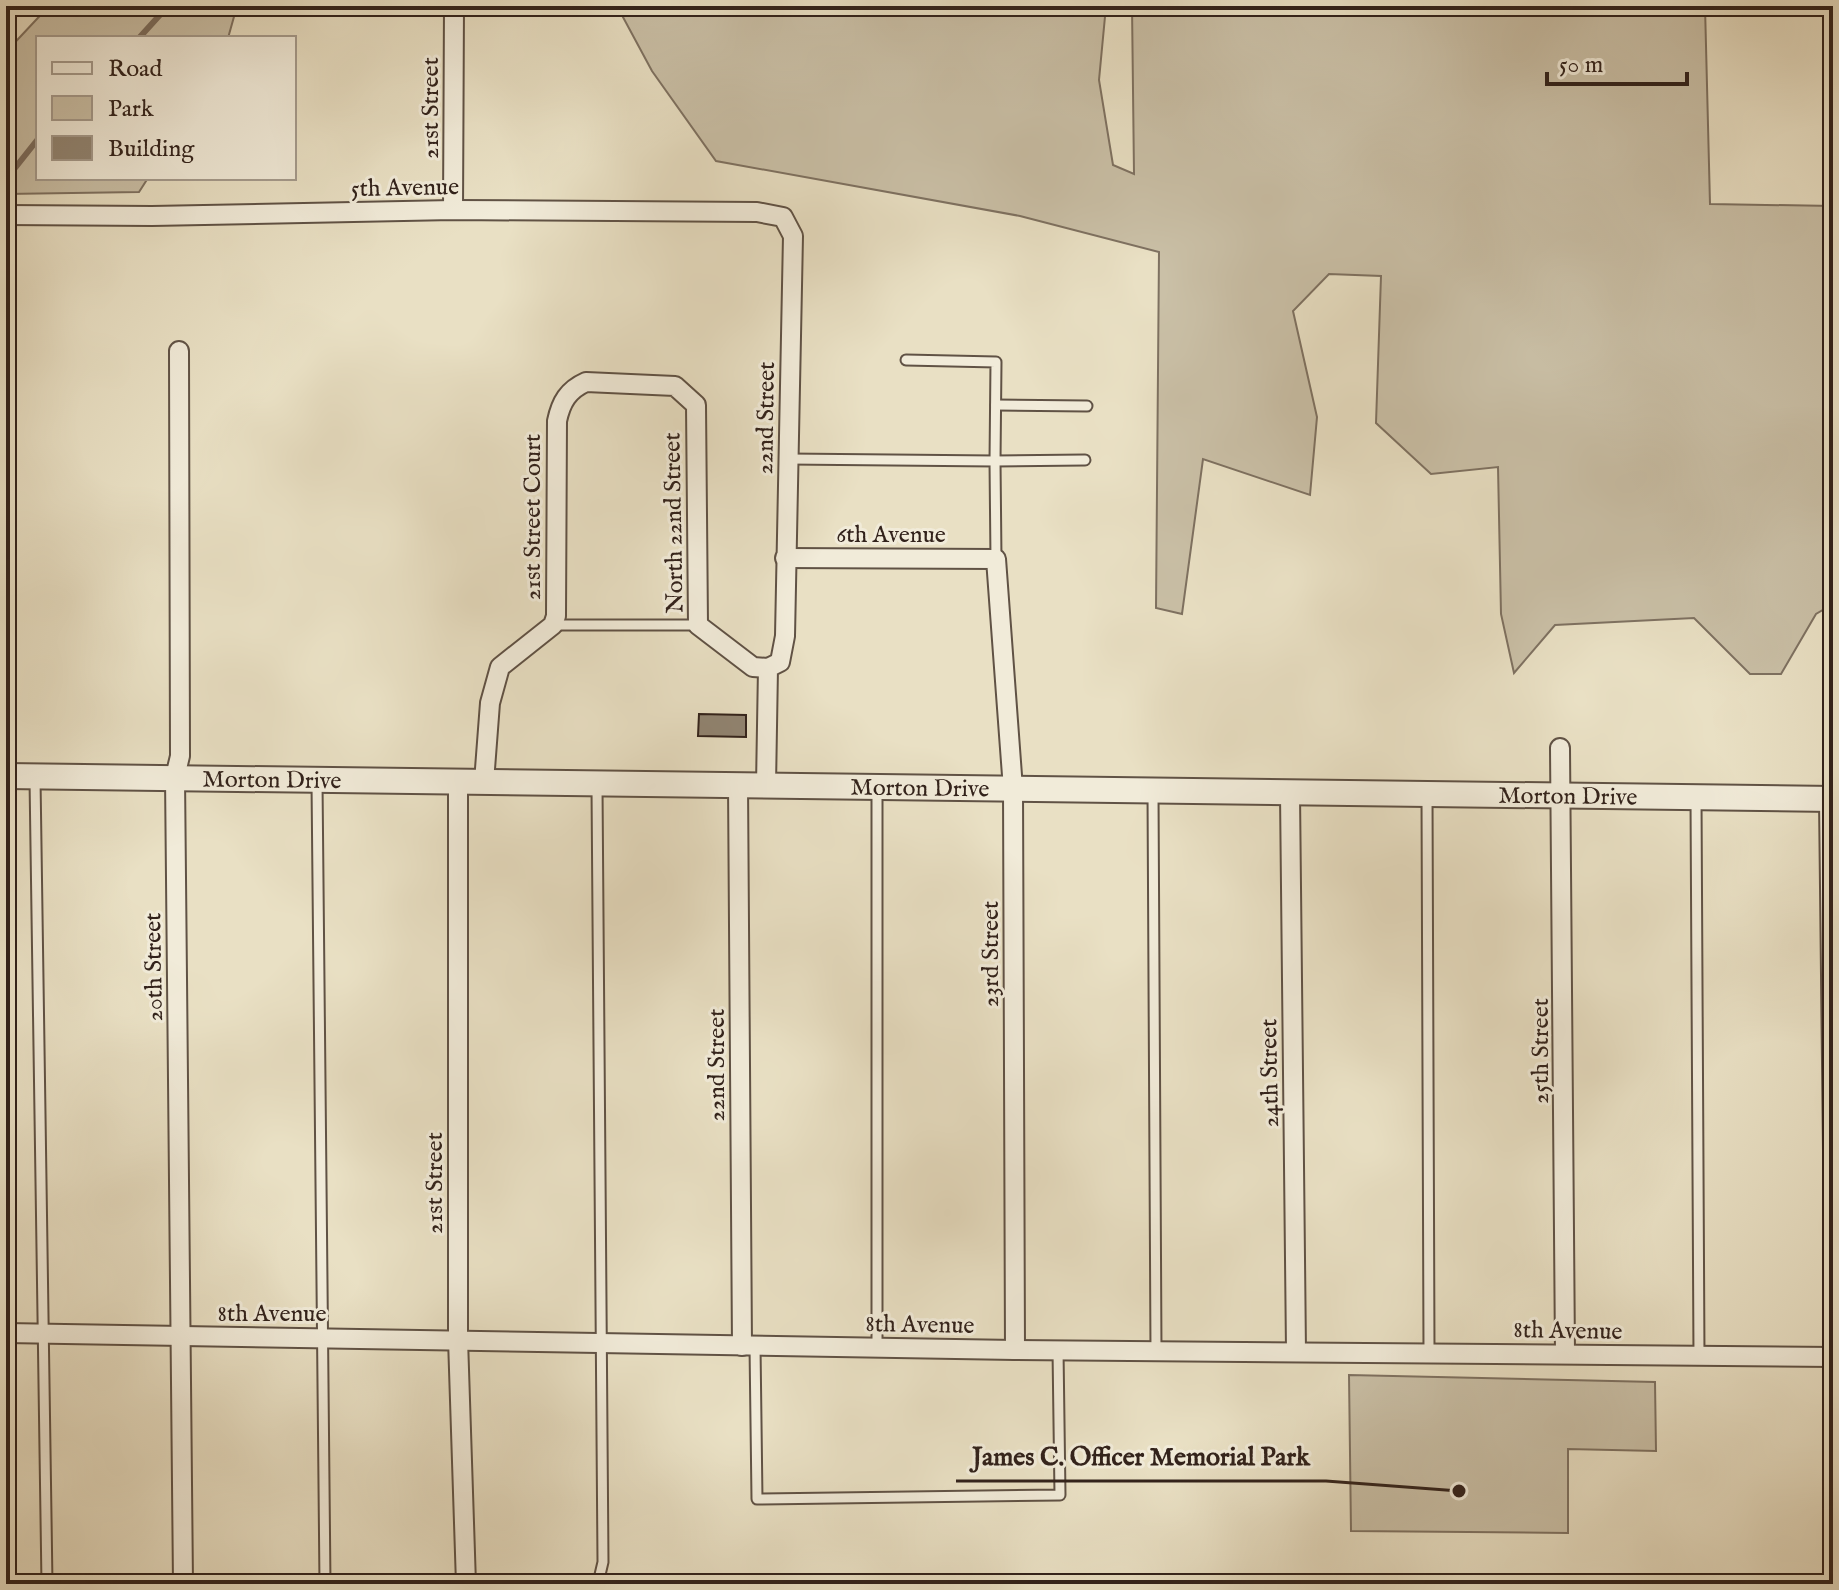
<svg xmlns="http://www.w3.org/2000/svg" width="1839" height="1590" viewBox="0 0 1839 1590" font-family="'IM FELL English',serif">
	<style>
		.green { fill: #cac0a7; stroke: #7e7161; stroke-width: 2 }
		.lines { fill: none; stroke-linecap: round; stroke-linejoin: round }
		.stream { stroke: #7b6d5e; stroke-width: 6 }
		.building { fill: #918573; stroke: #32221b; stroke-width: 2 }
		.service-casing { stroke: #605245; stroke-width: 13 }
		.minor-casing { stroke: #605245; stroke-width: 22 }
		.tertiary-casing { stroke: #605245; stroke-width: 28 }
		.service { stroke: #f1ebd9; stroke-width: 9 }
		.minor { stroke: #f1ebd9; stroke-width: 18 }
		.tertiary { stroke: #f1ebd9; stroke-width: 24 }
		.labels { text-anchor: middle; stroke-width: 6; stroke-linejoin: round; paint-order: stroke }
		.street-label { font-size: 24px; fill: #32221b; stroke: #f1ebd9 }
		.leader { fill: none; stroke: #32221b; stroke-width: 3 }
		.callout-dot { fill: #32221b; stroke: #f1ebd9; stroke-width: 3 }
		.callout-label { font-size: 26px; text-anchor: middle; font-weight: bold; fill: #32221b; stroke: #f1ebd9; stroke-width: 6; stroke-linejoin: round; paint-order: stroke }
	</style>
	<rect width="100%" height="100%" fill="#e9e0c4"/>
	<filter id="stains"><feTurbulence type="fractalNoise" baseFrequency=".0025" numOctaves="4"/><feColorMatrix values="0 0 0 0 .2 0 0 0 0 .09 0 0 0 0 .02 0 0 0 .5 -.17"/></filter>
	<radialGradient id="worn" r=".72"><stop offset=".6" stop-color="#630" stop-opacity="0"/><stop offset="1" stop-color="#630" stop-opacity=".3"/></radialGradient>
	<g class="green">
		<polygon points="49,6 237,6 228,38 38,38 38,178 148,178 139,192 6,194 6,52"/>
		<polygon points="617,6 1106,6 1099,80 1113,165 1134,174 1132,6 1705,6 1710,204 1833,206 1833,604 1816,614 1781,674 1750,674 1694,618 1555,625 1514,673 1501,614 1498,467 1431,474 1376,423 1381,276 1329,274 1293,311 1317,417 1310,495 1203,459 1182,614 1156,608 1159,252 1020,216 716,161 652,71"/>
		<polygon points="1349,1375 1655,1382 1656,1451 1568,1449 1568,1533 1351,1531"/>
	</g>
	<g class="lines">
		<g class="stream">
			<polyline points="139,38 168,6"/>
			<polyline points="15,168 38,139"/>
		</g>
	</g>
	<polygon class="building" points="699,714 746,715 746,737 698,736"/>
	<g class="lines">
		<defs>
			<g id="service">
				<polyline points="906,360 996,362 995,461 1085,460"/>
				<polyline points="996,405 1087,406"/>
				<polyline points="788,459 995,461 996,559"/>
				<polyline points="553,625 698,625"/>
				<polyline points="35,779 47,1584"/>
				<polyline points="317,782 325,1584"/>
				<polyline points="1153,792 1156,1350"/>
				<polyline points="1427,796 1429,1352"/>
				<polyline points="1696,798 1699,1356"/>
				<polyline points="755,1346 757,1499 1060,1495 1058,1350"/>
				<polyline points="877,1347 877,788"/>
				<polyline points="593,1584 599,1579 603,1562 597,787"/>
			</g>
			<g id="minor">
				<polyline points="453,210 454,6"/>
				<polyline points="6,215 152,216 453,210 757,212 783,217 793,236 785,636 780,662 768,668 766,785"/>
				<polyline points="179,351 180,756 175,777 183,1584"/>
				<polyline points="785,558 996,559 1013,789 1015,1350"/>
				<polyline points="1560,748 1565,1354"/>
				<polyline points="458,781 458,1339 466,1584"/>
				<path d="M484,782L490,703L500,667L553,625L556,616L557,421C561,402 568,390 586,382L675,386L696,405L698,625L753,667L768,668"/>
				<polyline points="738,784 742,1346"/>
				<polyline points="1290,794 1296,1351"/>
				<polyline points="1829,799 1833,1150"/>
				<polyline points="6,1333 1015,1350 1833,1357"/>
				<polyline points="6,1584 73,1584"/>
			</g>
			<g id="tertiary">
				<path id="s1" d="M6,776L1833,799"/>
			</g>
		</defs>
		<use href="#service" class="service-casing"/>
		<use href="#minor" class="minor-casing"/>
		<use href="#tertiary" class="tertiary-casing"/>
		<use href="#service" class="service"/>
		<use href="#minor" class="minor"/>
		<use href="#tertiary" class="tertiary"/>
	</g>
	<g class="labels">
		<g class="street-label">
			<text transform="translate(430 108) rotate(-90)" y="8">21st Street</text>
			<text transform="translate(405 187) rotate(-1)" y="8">5th Avenue</text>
			<text transform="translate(765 418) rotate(-89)" y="8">22nd Street</text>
			<text transform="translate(532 517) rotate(-90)" y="8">21st Street Court</text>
			<text transform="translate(673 523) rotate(-91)" y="8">North 22nd Street</text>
			<text x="891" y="542">6th Avenue</text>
			<text dy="8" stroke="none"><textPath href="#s1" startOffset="266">Morton Drive</textPath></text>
			<text dy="8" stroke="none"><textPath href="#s1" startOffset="914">Morton Drive</textPath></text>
			<text dy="8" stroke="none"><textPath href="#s1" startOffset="1562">Morton Drive</textPath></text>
			<text transform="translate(990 954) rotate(-90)" y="8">23rd Street</text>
			<text transform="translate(153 967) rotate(-91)" y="8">20th Street</text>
			<text transform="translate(1540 1051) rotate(-90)" y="8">25th Street</text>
			<text transform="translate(716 1065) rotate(-90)" y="8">22nd Street</text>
			<text transform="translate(1269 1073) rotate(-91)" y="8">24th Street</text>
			<text transform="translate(434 1183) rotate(-90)" y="8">21st Street</text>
			<text x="272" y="1321">8th Avenue</text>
			<text transform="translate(920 1324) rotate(1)" y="8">8th Avenue</text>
			<text transform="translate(1568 1330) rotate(1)" y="8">8th Avenue</text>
		</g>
	</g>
	<path class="leader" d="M1459 1491L1326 1481H956"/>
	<circle class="callout-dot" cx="1459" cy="1491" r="8"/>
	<g class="callout-label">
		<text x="1141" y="1465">James C. Officer Memorial Park</text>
	</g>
	<rect width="1839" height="1590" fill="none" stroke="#e9e0c4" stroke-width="32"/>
	<rect x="8" y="8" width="1823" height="1574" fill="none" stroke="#32221b" stroke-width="4"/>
	<rect x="16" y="16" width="1807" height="1558" fill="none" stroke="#32221b" stroke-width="2"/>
	<rect x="36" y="36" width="260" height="144" fill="#f1ebd9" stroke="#a59b8d" stroke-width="2"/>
	<rect x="52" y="62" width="40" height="12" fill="#f1ebd9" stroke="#a59b8d" stroke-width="2"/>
	<text x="108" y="76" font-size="24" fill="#32221b">Road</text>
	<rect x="52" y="96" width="40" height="24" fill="#cac0a7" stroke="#a59b8d" stroke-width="2"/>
	<text x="108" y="116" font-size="24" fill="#32221b">Park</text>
	<rect x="52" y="136" width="40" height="24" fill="#918573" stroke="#a59b8d" stroke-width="2"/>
	<text x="108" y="156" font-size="24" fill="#32221b">Building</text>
	<path d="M1547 72v12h140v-12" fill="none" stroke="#32221b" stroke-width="4"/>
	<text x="1559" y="72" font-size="24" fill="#32221b" stroke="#f1ebd9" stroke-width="6" paint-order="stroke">50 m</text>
	<rect width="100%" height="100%" filter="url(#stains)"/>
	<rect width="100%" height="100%" fill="url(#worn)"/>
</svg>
